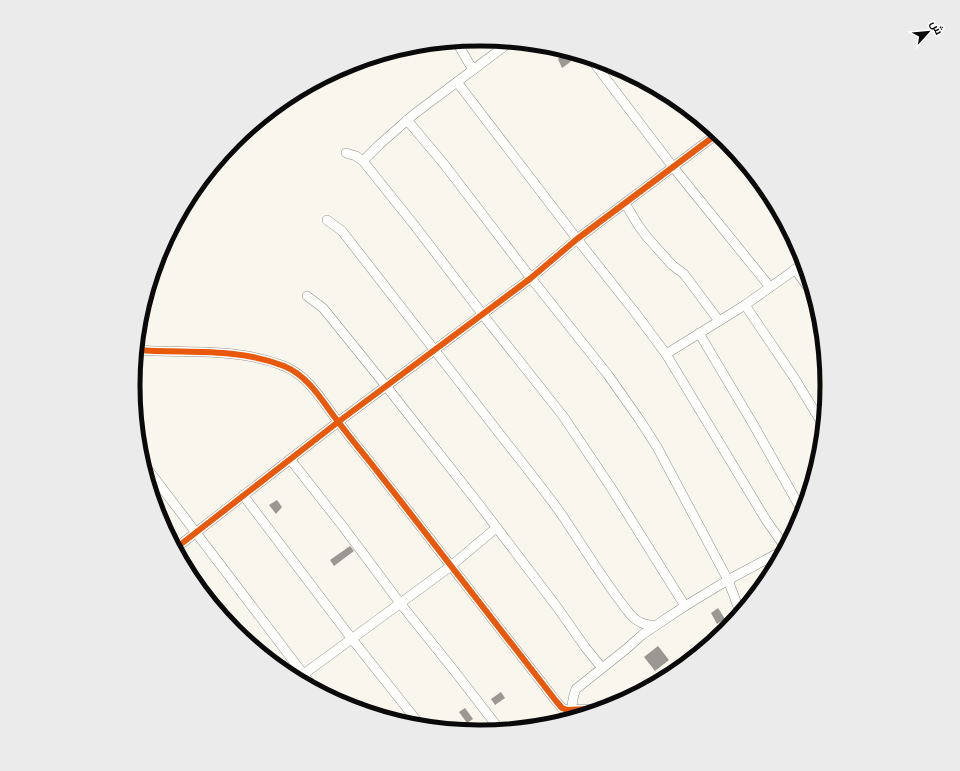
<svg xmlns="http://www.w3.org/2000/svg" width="960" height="771" viewBox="0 0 960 771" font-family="Bitter,Cairo,serif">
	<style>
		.building { fill: #9a9893 }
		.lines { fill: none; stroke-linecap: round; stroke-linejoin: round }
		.street-casing { stroke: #91908c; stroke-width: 10 }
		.street { stroke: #fefefc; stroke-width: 9 }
		.cycleway-casing { stroke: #fff; stroke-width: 8 }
		.cycleway { stroke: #e8590c; stroke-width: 6 }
		.rim { fill: none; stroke: #0a0a0a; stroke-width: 5 }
	</style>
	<rect width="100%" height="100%" fill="#f8f6ed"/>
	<g class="building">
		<polygon points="566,51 573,59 569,63 562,68 558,59"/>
		<polygon points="277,500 282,507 276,514 269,505"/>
		<polygon points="350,546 354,551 334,566 330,560"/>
		<polygon points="718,608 725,619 717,624 711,613"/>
		<polygon points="658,646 669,660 655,671 644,657"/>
		<polygon points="501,692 505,698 495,705 491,699"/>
		<polygon points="465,708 473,719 467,723 459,712"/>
	</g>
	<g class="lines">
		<defs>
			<g id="street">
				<polyline points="456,41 473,70"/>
				<polyline points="591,59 673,167 770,287"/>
				<polyline points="457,82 577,239 634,311 666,354 766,520 785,547"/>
				<polyline points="407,120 444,164 531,278 608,375 639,419 657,447 728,580 740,612"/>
				<polyline points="346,153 356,156 363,161 415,226 483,315 563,416 610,486 685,606"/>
				<polyline points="363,161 379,145 413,115 510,42"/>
				<polyline points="625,203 638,225 647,237 672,265 684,274 719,321"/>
				<path d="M327,220L342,231L506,442C525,466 544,490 562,515C584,548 605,583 630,614C638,623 643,624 655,626"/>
				<polyline points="795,269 812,293"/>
				<polyline points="307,296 323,308 386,386 478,503 557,607 585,647 602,668"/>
				<polyline points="745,305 795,379 823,425"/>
				<polyline points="699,333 753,424 802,511"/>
				<path d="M137,350C187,354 236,347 284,366C308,376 321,399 336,419C346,432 356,445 366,457C430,538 493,620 556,701L562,708L567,710L587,709L594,711"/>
				<polyline points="666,354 745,305 803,264"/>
				<polyline points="290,459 344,528 400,603 456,673 500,730"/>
				<polyline points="143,463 254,609 314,688"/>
				<polyline points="243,495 352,639 421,726"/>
				<polyline points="176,548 338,422 531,278 577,239 717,134"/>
				<polyline points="297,679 451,566 496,528"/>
				<path d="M570,719C572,709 572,698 576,689L625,650L642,635L655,626L685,606L728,580L782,551"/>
			</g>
		</defs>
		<use href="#street" class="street-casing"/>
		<use href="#street" class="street"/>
		<defs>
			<g id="cycleway">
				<path d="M137,350C187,354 236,347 284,366C308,376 321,399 336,419C346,432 356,445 366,457C430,538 493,620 556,701L562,708L567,710L587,709L594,711"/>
				<polyline points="176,548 338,422 531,278 577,239 717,134"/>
			</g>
		</defs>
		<use href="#cycleway" class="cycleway-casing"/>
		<use href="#cycleway" class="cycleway"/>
	</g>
	<path d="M0 0H960V771H0ZM479 46H481A339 339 0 0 1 820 385V386A339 339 0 0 1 481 725H479A339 339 0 0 1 140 386V385A339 339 0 0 1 479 46Z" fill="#ebebeb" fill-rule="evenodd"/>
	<path class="rim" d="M479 46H481A339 339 0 0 1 820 385V386A339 339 0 0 1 481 725H479A339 339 0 0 1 140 386V385A339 339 0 0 1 479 46Z"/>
	<g transform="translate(928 32) rotate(63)" stroke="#ffffff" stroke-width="3" paint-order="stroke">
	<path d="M0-3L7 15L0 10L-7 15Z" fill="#0a0a0a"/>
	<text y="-6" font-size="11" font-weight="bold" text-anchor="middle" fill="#0a0a0a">ش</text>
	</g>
</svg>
